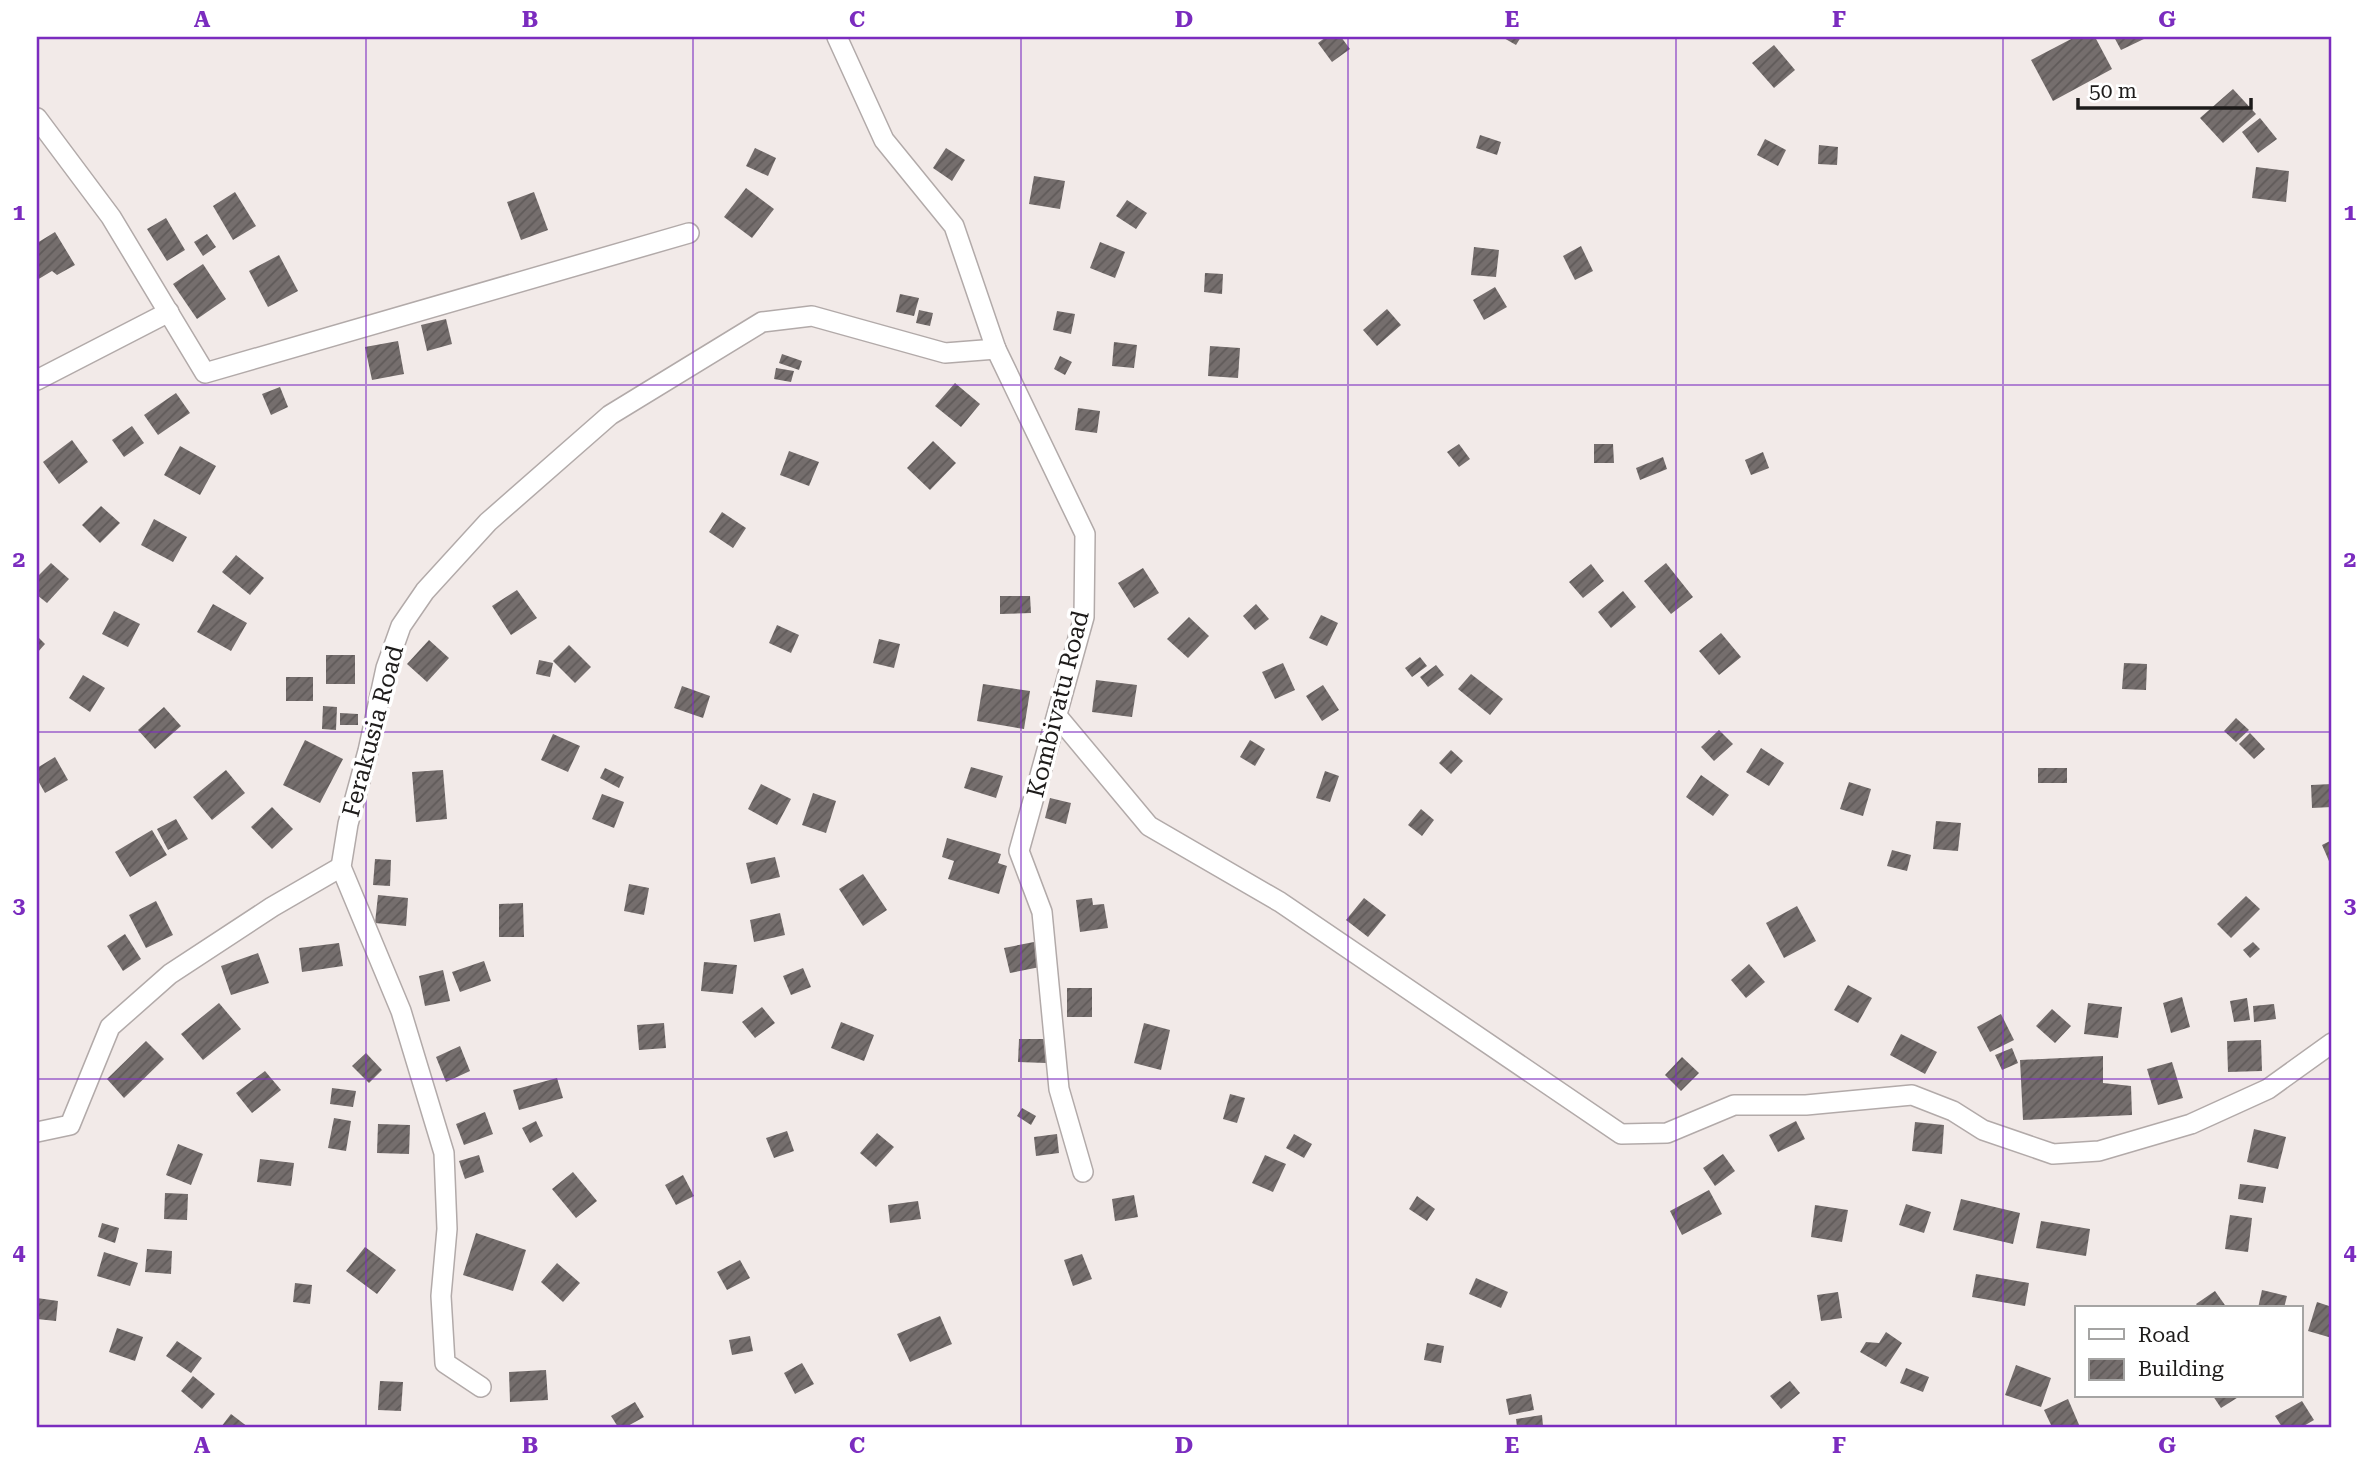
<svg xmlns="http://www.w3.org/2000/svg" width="2369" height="1464" viewBox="0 0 2369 1464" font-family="'Roboto Serif',serif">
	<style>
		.building { fill: url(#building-hatch) }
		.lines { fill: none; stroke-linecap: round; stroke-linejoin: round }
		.minor-casing { stroke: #b2aaa9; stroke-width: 22 }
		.minor { stroke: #fff; stroke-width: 19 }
		.grid { fill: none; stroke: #7b2cbf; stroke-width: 2; stroke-opacity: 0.55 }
		.labels { text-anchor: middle; stroke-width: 7; stroke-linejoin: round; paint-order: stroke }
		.street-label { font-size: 24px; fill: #1d1b1a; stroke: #fff }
		.neatline { fill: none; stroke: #7b2cbf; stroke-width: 2.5 }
		.grid-label { font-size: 23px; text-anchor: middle; font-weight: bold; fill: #7b2cbf }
	</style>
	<defs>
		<pattern id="building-hatch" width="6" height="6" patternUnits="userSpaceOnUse" patternTransform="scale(1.75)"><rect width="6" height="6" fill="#756e6d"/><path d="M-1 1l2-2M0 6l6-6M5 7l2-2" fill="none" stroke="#5f5a59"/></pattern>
	</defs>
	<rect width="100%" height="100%" fill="#f2eae8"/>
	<g class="building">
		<polygon points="1326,37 1341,37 1350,49 1332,62 1318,43"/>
		<polygon points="1502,37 1521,37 1516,45"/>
		<polygon points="2075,37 2095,37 2112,69 2053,101 2031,60"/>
		<polygon points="2114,37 2148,37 2121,50"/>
		<polygon points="1774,45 1795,70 1774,88 1752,63"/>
		<polygon points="2233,89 2256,114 2223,143 2200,118"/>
		<polygon points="2260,118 2277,139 2258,153 2242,132"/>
		<polygon points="1480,135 1501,142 1497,155 1476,148"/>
		<polygon points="1765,139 1786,150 1778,166 1757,155"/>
		<polygon points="1819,145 1838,147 1837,165 1818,164"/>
		<polygon points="755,148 776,158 768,176 746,166"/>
		<polygon points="946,148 965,160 952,181 933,168"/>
		<polygon points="2256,167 2289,171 2286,202 2252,198"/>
		<polygon points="1034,176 1065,181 1060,209 1029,204"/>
		<polygon points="746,188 774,209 752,238 724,217"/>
		<polygon points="235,192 256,226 233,240 213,206"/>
		<polygon points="534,192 548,230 521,240 507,202"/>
		<polygon points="1127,200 1147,213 1136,229 1116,216"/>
		<polygon points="166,218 185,250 167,261 147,229"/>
		<polygon points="55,232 75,265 57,275 52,271 37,280 37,243"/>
		<polygon points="207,234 216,247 203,256 194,242"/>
		<polygon points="1100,242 1125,252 1115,278 1090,268"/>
		<polygon points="1581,246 1593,271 1575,280 1563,256"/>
		<polygon points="1474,247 1499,250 1496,277 1471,275"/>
		<polygon points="279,255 298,291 268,307 249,271"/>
		<polygon points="203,264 226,299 197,319 173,284"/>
		<polygon points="1205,273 1223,274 1222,294 1204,292"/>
		<polygon points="1495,287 1507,307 1484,320 1473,300"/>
		<polygon points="900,294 919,298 914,316 896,312"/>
		<polygon points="1387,309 1401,325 1377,346 1363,330"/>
		<polygon points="919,310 933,313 930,326 916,323"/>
		<polygon points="1057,311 1075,314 1071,334 1053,330"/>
		<polygon points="446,319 452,344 427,351 421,325"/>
		<polygon points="398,341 404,374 372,380 365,347"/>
		<polygon points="1114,342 1137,345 1134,368 1112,366"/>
		<polygon points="1210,346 1240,348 1238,378 1208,376"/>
		<polygon points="782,354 802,361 799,370 779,363"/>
		<polygon points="1060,356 1072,362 1065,375 1054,369"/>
		<polygon points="776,368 794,371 791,382 774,379"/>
		<polygon points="955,383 980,404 961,427 935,406"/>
		<polygon points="280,387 288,407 271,415 262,394"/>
		<polygon points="176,393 190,413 158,435 144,415"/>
		<polygon points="1078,408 1100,411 1097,433 1075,430"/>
		<polygon points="132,426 144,443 124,457 112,440"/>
		<polygon points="72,440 88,462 59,484 43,462"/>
		<polygon points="933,441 956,463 930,490 907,468"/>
		<polygon points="1459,444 1470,459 1459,467 1447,452"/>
		<polygon points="1594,444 1613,444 1614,463 1594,463"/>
		<polygon points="180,446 216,466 200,495 164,475"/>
		<polygon points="789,451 819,462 809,486 780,475"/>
		<polygon points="1763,452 1769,468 1751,475 1745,460"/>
		<polygon points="1663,457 1667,469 1640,480 1636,468"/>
		<polygon points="101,506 120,523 100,543 82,525"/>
		<polygon points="722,512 746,528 733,548 709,532"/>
		<polygon points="154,519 187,537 173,562 141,545"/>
		<polygon points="236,555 264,578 250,595 222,572"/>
		<polygon points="51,563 69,579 47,603 37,595 37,577"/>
		<polygon points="1666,563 1693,597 1671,614 1644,581"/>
		<polygon points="1591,564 1604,581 1583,598 1569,582"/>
		<polygon points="1143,568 1159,593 1134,608 1118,583"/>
		<polygon points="517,590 537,618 511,635 492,606"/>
		<polygon points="1623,591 1636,607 1611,628 1598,612"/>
		<polygon points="1000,596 1030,596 1031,613 1000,614"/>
		<polygon points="213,604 247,623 231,651 197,632"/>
		<polygon points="1256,604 1269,619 1255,630 1243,616"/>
		<polygon points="114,611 140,624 128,647 102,634"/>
		<polygon points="1321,615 1338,623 1327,646 1309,638"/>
		<polygon points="1189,617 1209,636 1188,658 1167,639"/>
		<polygon points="777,625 799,635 791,653 769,643"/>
		<polygon points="1721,633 1741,657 1719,675 1699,651"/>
		<polygon points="37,636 45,644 37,653"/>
		<polygon points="879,639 900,644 894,668 873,663"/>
		<polygon points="429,640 449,658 427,682 407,664"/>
		<polygon points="569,645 591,667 575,683 553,661"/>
		<rect x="326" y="655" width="29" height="29"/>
		<polygon points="1420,657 1427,666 1412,677 1405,668"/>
		<polygon points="539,660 553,663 550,677 536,674"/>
		<polygon points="1283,663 1295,690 1275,699 1262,672"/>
		<polygon points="2124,663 2147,664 2146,690 2122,689"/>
		<polygon points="1436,665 1444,675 1428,687 1420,677"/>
		<polygon points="1471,674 1503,699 1490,715 1458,689"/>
		<polygon points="83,675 105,688 90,712 69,698"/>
		<rect x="286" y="677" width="27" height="24"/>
		<polygon points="1096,680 1137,685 1132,717 1092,712"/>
		<polygon points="983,684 1030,691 1024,729 977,721"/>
		<polygon points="1323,685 1339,710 1322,721 1306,696"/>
		<polygon points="682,686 710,696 703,718 674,708"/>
		<polygon points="323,706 337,707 336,730 322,729"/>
		<polygon points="164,707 181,726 155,749 138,730"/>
		<polygon points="340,713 358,714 358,725 340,725"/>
		<polygon points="2236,718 2249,730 2236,742 2224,731"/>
		<polygon points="1719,730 1733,744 1714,761 1701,747"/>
		<polygon points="2250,733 2265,749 2254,759 2239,744"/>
		<polygon points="553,734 580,746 568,772 541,760"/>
		<polygon points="305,740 343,759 320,803 283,785"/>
		<polygon points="1250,740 1265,749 1255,766 1240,757"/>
		<polygon points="1761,748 1784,763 1769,786 1746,772"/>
		<polygon points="1451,750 1463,761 1451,774 1439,763"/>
		<polygon points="55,757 68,780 45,793 37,779 37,768"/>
		<polygon points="971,767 1003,776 996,798 964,788"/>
		<polygon points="605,768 624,777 619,788 600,778"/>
		<rect x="2038" y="768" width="29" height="15"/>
		<polygon points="226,770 245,793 212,820 193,797"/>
		<polygon points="443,770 447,819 416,822 412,772"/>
		<polygon points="1325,771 1339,776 1330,802 1316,798"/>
		<polygon points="1701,775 1729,795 1713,816 1686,797"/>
		<polygon points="1849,782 1871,789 1863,816 1840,809"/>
		<polygon points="761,784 791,799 777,825 748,809"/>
		<polygon points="2332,784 2332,807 2312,808 2311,785"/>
		<polygon points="813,793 836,801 826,833 802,825"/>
		<polygon points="602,794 624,802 614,828 592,819"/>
		<polygon points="1050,798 1071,803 1066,824 1045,818"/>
		<polygon points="272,807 293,829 272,849 251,827"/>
		<polygon points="1421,809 1434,820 1422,836 1408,825"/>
		<polygon points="176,819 188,839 168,850 157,829"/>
		<polygon points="1936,821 1961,823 1958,851 1933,849"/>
		<polygon points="152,830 167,855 130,877 115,852"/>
		<polygon points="947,838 1001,854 998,863 1007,866 999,894 948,879 954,861 942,857"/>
		<polygon points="2332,840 2332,868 2322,845"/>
		<polygon points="1892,850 1911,855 1907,871 1887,866"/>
		<polygon points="775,857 780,877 751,884 746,863"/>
		<polygon points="375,859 391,860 390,886 373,885"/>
		<polygon points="863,874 887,910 863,926 839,889"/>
		<polygon points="629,884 649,888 644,915 624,911"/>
		<polygon points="378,895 408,898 406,926 375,923"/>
		<polygon points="2246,896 2260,909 2231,938 2217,924"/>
		<polygon points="1092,898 1093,905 1104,904 1108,928 1080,932 1076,900"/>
		<polygon points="1364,898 1386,915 1368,937 1346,920"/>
		<polygon points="156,901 173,935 146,948 129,915"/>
		<polygon points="523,903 524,937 499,937 499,904"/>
		<polygon points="1797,906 1816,941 1784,958 1766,923"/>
		<polygon points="780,913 785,935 754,942 750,920"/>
		<polygon points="125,934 141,959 123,971 107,946"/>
		<polygon points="1034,942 1040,967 1010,973 1004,948"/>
		<polygon points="2253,942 2260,949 2250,958 2243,950"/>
		<polygon points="339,943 343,966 302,972 299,948"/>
		<polygon points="258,953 269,983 231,995 221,966"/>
		<polygon points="484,961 491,981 460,992 452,972"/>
		<polygon points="704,962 737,965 733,994 701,991"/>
		<polygon points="1749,964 1765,982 1746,998 1731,980"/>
		<polygon points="803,968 811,987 791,995 783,976"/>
		<polygon points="443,970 450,1001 425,1006 419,976"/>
		<polygon points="1848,985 1872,998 1858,1023 1834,1010"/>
		<rect x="1067" y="988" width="25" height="29"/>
		<polygon points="2182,997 2190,1027 2171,1033 2163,1003"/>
		<polygon points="2247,998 2250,1020 2234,1022 2230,1001"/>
		<polygon points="219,1003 241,1029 203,1060 181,1034"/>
		<polygon points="2088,1003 2122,1007 2118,1038 2084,1034"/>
		<polygon points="2274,1004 2276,1019 2254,1022 2253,1006"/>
		<polygon points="762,1007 775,1023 755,1038 742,1022"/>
		<polygon points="2052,1009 2071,1026 2055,1043 2036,1026"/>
		<polygon points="2001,1014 2014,1040 1990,1052 1977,1027"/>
		<polygon points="841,1022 874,1035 864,1061 831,1048"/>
		<polygon points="664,1023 666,1048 639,1050 637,1025"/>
		<polygon points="1144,1023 1170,1030 1161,1070 1134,1063"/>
		<polygon points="1901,1034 1937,1052 1925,1074 1890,1055"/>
		<polygon points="1019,1039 1046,1039 1046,1063 1018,1062"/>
		<polygon points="2261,1040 2262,1071 2228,1072 2227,1041"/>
		<polygon points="146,1041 164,1059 124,1098 107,1079"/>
		<polygon points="460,1046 470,1071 446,1082 436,1057"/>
		<polygon points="2012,1048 2018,1063 2002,1070 1995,1055"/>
		<polygon points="366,1053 382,1070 369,1083 352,1066"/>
		<polygon points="2103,1056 2103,1083 2131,1086 2132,1115 2023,1120 2020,1060"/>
		<polygon points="1682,1057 1699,1073 1681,1091 1665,1075"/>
		<polygon points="2172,1062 2183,1098 2158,1105 2147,1069"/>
		<polygon points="265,1071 281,1090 252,1113 236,1093"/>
		<polygon points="557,1078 563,1098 519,1110 513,1090"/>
		<polygon points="332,1088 356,1091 353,1107 330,1104"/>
		<polygon points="1230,1094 1245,1098 1237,1123 1223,1119"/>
		<polygon points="1022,1108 1036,1116 1031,1125 1017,1116"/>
		<polygon points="485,1112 493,1134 464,1145 456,1124"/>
		<polygon points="334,1118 351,1121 346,1151 328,1148"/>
		<polygon points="536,1121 543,1136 530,1143 522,1128"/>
		<polygon points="1796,1121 1805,1139 1778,1152 1769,1135"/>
		<polygon points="1915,1122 1944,1125 1942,1154 1912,1151"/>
		<polygon points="378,1124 410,1125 409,1154 377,1153"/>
		<polygon points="2254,1129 2286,1137 2278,1169 2247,1162"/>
		<polygon points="787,1131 794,1151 774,1158 766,1138"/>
		<polygon points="877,1133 894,1147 876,1167 860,1153"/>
		<polygon points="1057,1134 1059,1153 1036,1156 1034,1137"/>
		<polygon points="1294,1134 1312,1144 1304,1158 1286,1148"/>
		<polygon points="178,1144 203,1154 191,1185 166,1175"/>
		<polygon points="1723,1154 1735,1171 1715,1186 1703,1168"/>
		<polygon points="479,1155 484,1172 465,1179 459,1161"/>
		<polygon points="1265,1155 1286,1164 1273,1192 1252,1183"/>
		<polygon points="260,1159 294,1163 291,1186 257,1182"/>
		<polygon points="573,1172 597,1201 576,1218 552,1189"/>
		<polygon points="683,1175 694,1196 676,1205 665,1185"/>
		<polygon points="2240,1184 2266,1187 2263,1203 2238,1199"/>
		<polygon points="1709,1190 1722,1214 1682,1235 1670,1211"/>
		<polygon points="165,1193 188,1194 187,1220 164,1219"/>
		<polygon points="1134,1195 1138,1217 1115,1221 1112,1199"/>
		<polygon points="1417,1196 1435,1209 1427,1221 1409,1209"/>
		<polygon points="1961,1199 2020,1213 2013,1244 1953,1230"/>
		<polygon points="918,1201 921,1219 890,1223 888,1205"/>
		<polygon points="1906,1204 1931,1212 1924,1233 1899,1225"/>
		<polygon points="1815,1205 1848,1210 1842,1242 1811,1237"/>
		<polygon points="2230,1215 2252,1218 2248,1252 2225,1249"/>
		<polygon points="2041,1221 2090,1229 2086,1256 2036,1248"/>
		<polygon points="102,1223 119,1228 115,1243 98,1237"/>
		<polygon points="476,1233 526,1250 513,1291 463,1275"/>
		<polygon points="365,1247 396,1270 377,1294 346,1271"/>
		<polygon points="147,1249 172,1251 171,1274 145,1272"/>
		<polygon points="104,1252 138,1263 130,1286 97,1276"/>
		<polygon points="1082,1254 1092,1279 1073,1286 1064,1260"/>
		<polygon points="740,1260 750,1278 727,1290 717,1272"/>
		<polygon points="557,1263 580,1283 563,1302 541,1282"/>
		<polygon points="1976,1274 2029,1283 2025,1306 1972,1297"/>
		<polygon points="1476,1278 1508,1292 1501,1308 1469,1294"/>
		<polygon points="295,1283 312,1285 310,1304 293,1302"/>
		<polygon points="2262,1290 2287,1296 2284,1308 2258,1308"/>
		<polygon points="2215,1291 2227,1308 2199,1308 2196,1304"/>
		<polygon points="1838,1292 1842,1318 1821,1321 1817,1295"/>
		<polygon points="37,1298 58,1301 56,1321 37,1319"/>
		<polygon points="2317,1302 2332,1307 2332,1338 2308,1331"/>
		<polygon points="940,1316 952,1344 910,1362 897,1334"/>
		<polygon points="117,1328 143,1337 135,1361 109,1352"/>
		<polygon points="1886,1332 1902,1343 1886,1367 1860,1352 1866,1342 1879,1343"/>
		<polygon points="750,1336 753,1351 732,1355 729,1340"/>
		<polygon points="177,1341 202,1358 191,1373 166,1356"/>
		<polygon points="1427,1343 1444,1346 1441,1363 1424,1360"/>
		<polygon points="802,1363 814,1384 795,1394 784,1373"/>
		<polygon points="2016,1365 2051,1378 2041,1407 2005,1395"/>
		<polygon points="1906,1368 1929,1377 1923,1392 1900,1383"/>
		<polygon points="546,1370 548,1400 510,1402 509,1372"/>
		<polygon points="193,1376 215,1394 202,1409 181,1391"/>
		<polygon points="380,1381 403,1382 401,1411 378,1410"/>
		<polygon points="1790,1381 1800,1393 1781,1409 1770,1396"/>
		<polygon points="1531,1394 1534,1410 1509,1415 1506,1399"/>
		<polygon points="2213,1396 2240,1396 2221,1408"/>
		<polygon points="2068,1399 2080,1427 2052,1427 2044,1410"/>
		<polygon points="2302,1401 2314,1420 2302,1427 2282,1427 2275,1416"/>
		<polygon points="635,1402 644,1417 626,1427 618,1427 611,1416"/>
		<polygon points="231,1414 248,1427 221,1427"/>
		<polygon points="1542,1415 1543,1426 1517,1427 1516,1419"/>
	</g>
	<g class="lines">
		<defs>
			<g id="minor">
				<polyline points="837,37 884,140 954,226 996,349 1085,534 1084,617 1019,851 1042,912 1059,1089 1083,1172"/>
				<polyline points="37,118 111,217 205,373 689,233"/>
				<polyline points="37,380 169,312"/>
				<polyline points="1058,717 1149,826 1280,902 1621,1134 1667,1133 1734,1105 1806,1105 1912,1095 1953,1111 1983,1130 2053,1154 2099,1151 2191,1124 2268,1089 2332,1043"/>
				<polyline points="37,1132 70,1125 110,1027 170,974 272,907 341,867"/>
				<polyline points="481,1387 445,1363 441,1296 447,1229 444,1153 401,1011 341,867 348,824 368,751 386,668 401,626 425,591 488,522 610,415 762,322 812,316 945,353 996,349"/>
			</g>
		</defs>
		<use href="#minor" class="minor-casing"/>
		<use href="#minor" class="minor"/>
	</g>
	<path class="grid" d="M366,37V1427M693,37V1427M1021,37V1427M1348,37V1427M1676,37V1427M2003,37V1427M37,385H2332M37,732H2332M37,1079H2332"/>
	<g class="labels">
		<g class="street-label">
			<text transform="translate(1058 704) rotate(-76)" y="8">Kombivatu Road</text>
			<text transform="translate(373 731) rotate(-75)" y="8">Ferakusia Road</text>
		</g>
	</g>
	<rect width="2369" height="1464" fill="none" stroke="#ffffff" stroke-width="77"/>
	<rect x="2075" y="1306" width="228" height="91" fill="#ffffff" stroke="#a5a4a3" stroke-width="2"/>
	<rect x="2089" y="1329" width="35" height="10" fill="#ffffff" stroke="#a5a4a3" stroke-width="2"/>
	<text x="2138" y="1342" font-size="21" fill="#1d1b1a">Road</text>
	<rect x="2089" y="1359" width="35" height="21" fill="url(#building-hatch)" stroke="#a5a4a3" stroke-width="2"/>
	<text x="2138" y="1376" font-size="21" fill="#1d1b1a">Building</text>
	<path d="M2078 98v10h173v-10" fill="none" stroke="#1d1b1a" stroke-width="3.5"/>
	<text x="2089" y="98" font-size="21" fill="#1d1b1a" stroke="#ffffff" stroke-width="5" paint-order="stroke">50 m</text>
	<rect x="38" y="38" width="2292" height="1388" class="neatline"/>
	<g class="grid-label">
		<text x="202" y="27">A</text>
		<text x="530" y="27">B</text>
		<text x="857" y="27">C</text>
		<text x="1184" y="27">D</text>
		<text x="1512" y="27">E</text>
		<text x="1839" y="27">F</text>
		<text x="2167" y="27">G</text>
		<text x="19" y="220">1</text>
		<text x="2350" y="220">1</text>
		<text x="19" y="567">2</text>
		<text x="2350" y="567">2</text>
		<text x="19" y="913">3</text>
		<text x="2350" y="913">3</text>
		<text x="19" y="1260">4</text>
		<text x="2350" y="1260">4</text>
		<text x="202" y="1453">A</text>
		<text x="530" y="1453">B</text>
		<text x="857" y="1453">C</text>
		<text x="1184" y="1453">D</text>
		<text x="1512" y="1453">E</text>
		<text x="1839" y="1453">F</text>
		<text x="2167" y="1453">G</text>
	</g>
</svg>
